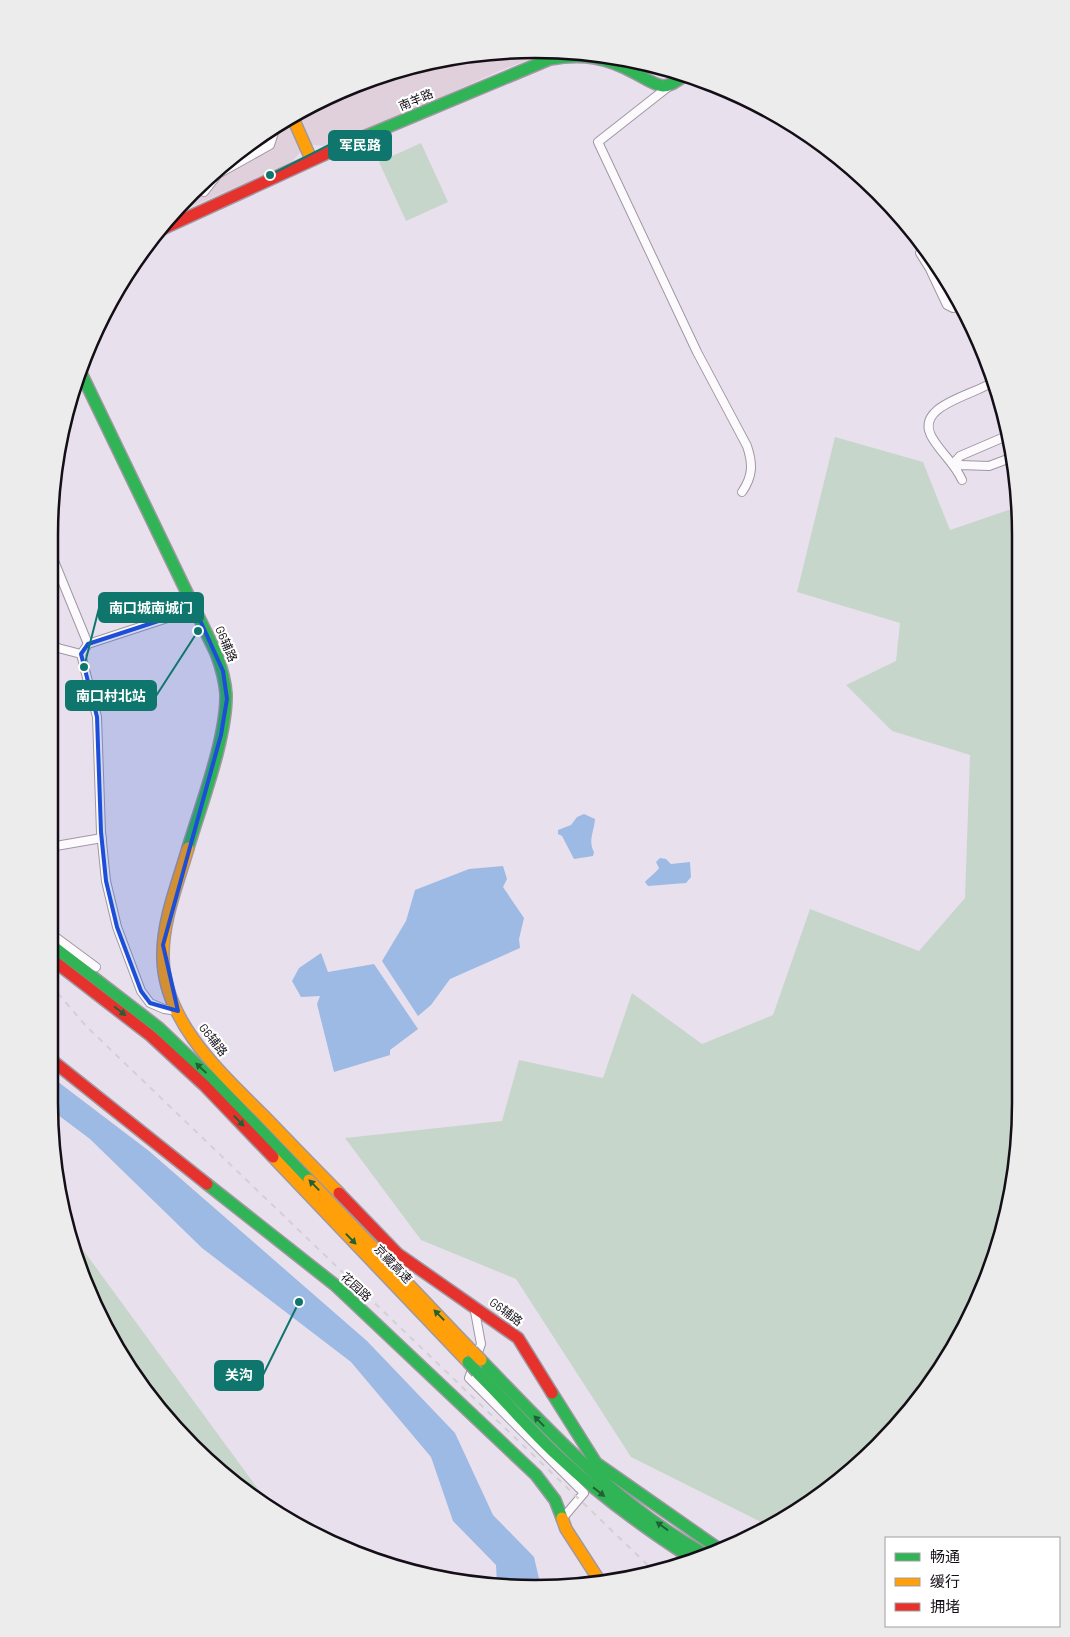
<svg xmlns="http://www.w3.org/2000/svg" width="1070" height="1637" viewBox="0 0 1070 1637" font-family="Barlow,'Noto Sans SC',sans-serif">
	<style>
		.industrial { fill: #e0d0db }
		.green { fill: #c7d6cb }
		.water { fill: #9cbae3 }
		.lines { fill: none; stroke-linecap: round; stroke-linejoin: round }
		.street-casing { stroke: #9f98a2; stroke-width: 10 }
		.fast-casing { stroke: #9f98a2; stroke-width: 14 }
		.slow-casing { stroke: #9f98a2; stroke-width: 14 }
		.jam-casing { stroke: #9f98a2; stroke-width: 14 }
		.street { stroke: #fcfafc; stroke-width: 8 }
		.fast { stroke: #30b455; stroke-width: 11 }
		.slow { stroke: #ff9f0a; stroke-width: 11 }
		.jam { stroke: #e5322d; stroke-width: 11 }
		.rail { stroke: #d3d0d4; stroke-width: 2; stroke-dasharray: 6 6; stroke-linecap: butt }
		.fast-bridge-casing { stroke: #9f98a2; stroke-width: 14; stroke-linecap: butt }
		.slow-bridge-casing { stroke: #9f98a2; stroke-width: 14; stroke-linecap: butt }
		.fast-bridge { stroke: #30b455; stroke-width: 11 }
		.slow-bridge { stroke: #ff9f0a; stroke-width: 11 }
		.oneway { fill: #226136 }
		.marked { fill: #1d4ed8; fill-opacity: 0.2; stroke: #1d4ed8; stroke-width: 4; stroke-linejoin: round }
		.labels { text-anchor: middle; stroke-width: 4.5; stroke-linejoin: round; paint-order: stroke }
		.street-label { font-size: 12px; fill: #140e16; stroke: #fff }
		.rim { fill: none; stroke: #140e16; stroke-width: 2.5 }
		.leader { fill: none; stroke: #0f766e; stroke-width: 2 }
		.callout-dot { fill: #0f766e; stroke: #fff; stroke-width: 2 }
		.callout { fill: #0f766e; stroke: #0f766e; stroke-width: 2 }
		.callout-label { font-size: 14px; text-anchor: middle; font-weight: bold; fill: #fff }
	</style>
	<rect width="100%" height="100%" fill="#e9e0ed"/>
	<g class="industrial">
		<polygon points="503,50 550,51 497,72 399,116 325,146 312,145 298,117 298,113 320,99 409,65"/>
		<polygon points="288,119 301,151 292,162 168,217 239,149"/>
	</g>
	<g class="green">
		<polygon points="421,143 448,202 406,221 379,162"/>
		<polygon points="835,437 923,462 950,530 1020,506 1017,1165 984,1288 901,1422 805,1506 765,1524 631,1457 516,1279 421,1240 345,1138 502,1121 519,1060 603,1078 632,993 702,1044 773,1015 810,909 919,951 965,898 970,755 892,731 846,685 896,661 900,623 797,592"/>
		<polygon points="70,1232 269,1504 239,1488 191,1446 131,1372 74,1258"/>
	</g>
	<g class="water">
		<path d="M584,814L595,819C594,832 588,840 594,852L593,856L574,859L562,836L558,834V830L571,825L577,817Z"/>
		<path d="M660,858L666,859L671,864L690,862L691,877L686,883L648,886L645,882C649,877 656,873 659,868L656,862Z"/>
		<polygon points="503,866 507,879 503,887 524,918 519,939 520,948 450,979 431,1005 418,1016 382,961 406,921 415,890 469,869"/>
		<polygon points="321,953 328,972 374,964 418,1029 390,1050 390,1055 334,1072 317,1004 320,996 301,997 292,981 299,968"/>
		<polygon points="49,1075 149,1151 367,1341 455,1433 493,1515 534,1557 541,1587 497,1585 496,1565 453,1521 431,1457 351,1362 202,1248 90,1139 50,1109"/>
	</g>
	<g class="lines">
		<defs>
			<g id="street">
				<path d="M668,87L598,142L697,352L747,446C753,464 753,476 742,492"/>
				<polyline points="204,192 218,174 270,145 276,126"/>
				<polyline points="924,244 920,253 930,269 947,305 953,308 962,305"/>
				<polyline points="953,464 960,456 1009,435"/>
				<polyline points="957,468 960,465 989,466 1013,457"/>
				<path d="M962,480C955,464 942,454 933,439C911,405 977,395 994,381"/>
				<polyline points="52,556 88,644"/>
				<polyline points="52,643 58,648 81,654"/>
				<polyline points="50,847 102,838"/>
				<polyline points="50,933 96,967"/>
				<polyline points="178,1011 164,1009 150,1003 141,991 117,927 106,881 101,832 97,717 81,654 88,644 195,609"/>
				<polyline points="474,1306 481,1344 469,1378 584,1493 562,1519"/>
			</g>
			<g id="fast">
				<path d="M354,141L550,59C583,53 606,57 635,73C643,77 654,85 663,86C672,86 680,78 687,74"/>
				<path d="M82,375L216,653C221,666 225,680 226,694C227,737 201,805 188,848"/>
				<polyline points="50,944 159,1028 211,1078 309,1180"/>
				<polyline points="207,1184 335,1285 536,1475 555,1500 562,1518"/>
				<path d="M481,1360C547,1429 618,1506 703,1553"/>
				<path d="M477,1372C504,1399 529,1429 557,1455C598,1494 643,1527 691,1558"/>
				<polyline points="552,1393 596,1463 716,1547"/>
			</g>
			<g id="slow">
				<polyline points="292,116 311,159"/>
				<path d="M188,848C178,883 162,921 163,958C164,1023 223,1075 265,1117C290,1143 314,1168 339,1193"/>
				<polyline points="273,1157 468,1362"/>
				<polyline points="309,1180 472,1351"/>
				<polyline points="562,1518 566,1529 599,1580"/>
			</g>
			<g id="jam">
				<polyline points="158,231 354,141"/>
				<polyline points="50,958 151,1036 204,1085 273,1157"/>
				<polyline points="49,1058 207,1184"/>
				<polyline points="339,1193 398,1254 518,1338 552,1393"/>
			</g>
		</defs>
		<use href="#street" class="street-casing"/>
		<use href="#fast" class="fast-casing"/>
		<use href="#slow" class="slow-casing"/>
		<use href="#jam" class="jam-casing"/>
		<use href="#street" class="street"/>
		<use href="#fast" class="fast"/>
		<use href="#slow" class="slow"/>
		<use href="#jam" class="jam"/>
		<polyline class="rail" points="50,984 86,1026 655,1572"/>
		<defs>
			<polyline id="fast-bridge" points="468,1362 477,1372"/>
			<polyline id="slow-bridge" points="472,1351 481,1360"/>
		</defs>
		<use href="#fast-bridge" class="fast-bridge-casing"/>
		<use href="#slow-bridge" class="slow-bridge-casing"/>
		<use href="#fast-bridge" class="fast-bridge"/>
		<use href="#slow-bridge" class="slow-bridge"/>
	</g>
	<defs><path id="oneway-solid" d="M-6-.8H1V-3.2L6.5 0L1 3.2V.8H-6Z" transform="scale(1.25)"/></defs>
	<g class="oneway">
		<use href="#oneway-solid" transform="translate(120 1011) rotate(37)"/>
		<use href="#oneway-solid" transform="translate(201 1068) rotate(-137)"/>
		<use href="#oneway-solid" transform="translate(239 1121) rotate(46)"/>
		<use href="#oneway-solid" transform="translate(314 1185) rotate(-134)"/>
		<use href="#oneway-solid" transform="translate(351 1239) rotate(46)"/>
		<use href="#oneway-solid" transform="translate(439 1315) rotate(-134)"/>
		<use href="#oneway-solid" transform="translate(539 1421) rotate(-134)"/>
		<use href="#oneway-solid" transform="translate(599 1492) rotate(38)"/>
		<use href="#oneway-solid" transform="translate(662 1526) rotate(-144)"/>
	</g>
	<path class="marked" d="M195,609L223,671L227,699L221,735L163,945L178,1011L150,1003L141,991L117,927L106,881L101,832L97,717L81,654L88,644Z"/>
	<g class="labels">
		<g class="street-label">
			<text transform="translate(416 100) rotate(-23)" y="4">南羊路</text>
			<text transform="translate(226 644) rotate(67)" y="4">G6辅路</text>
			<text transform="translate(213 1040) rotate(52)" y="4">G6辅路</text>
			<text transform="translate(393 1264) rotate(46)" y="4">京藏高速</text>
			<text transform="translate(356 1287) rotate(43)" y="4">花园路</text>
			<text transform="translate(506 1312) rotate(37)" y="4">G6辅路</text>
		</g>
	</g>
	<path d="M0 0H1070V1637H0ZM535 58H535A477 477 0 0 1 1012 535V1103A477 477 0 0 1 535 1580H535A477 477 0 0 1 58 1103V535A477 477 0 0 1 535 58Z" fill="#ececec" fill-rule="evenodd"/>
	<path class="rim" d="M535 58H535A477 477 0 0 1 1012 535V1103A477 477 0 0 1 535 1580H535A477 477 0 0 1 58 1103V535A477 477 0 0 1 535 58Z"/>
	<path class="leader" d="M270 175L329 145M84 667L99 608M198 631L156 696M299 1302L263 1375"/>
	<g class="callout-dot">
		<circle cx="270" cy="175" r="5"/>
		<circle cx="84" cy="667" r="5"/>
		<circle cx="198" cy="631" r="5"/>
		<circle cx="299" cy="1302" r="5"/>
	</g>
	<g class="callout">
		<rect x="329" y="131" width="62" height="29" rx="5"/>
		<rect x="99" y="593" width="104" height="29" rx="5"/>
		<rect x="66" y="681" width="90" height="29" rx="5"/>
		<rect x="215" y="1361" width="48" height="29" rx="5"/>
	</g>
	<g class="callout-label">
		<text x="360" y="150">军民路</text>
		<text x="151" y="613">南口城南城门</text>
		<text x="111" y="701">南口村北站</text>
		<text x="239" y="1380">关沟</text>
	</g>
	<rect x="885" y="1537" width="175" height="90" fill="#ffffff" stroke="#a19fa2"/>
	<rect x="895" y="1553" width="25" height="8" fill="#30b455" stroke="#a19fa2"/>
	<text x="930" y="1562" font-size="15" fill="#140e16">畅通</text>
	<rect x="895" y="1578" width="25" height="8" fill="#ff9f0a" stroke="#a19fa2"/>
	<text x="930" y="1587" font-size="15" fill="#140e16">缓行</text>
	<rect x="895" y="1603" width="25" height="8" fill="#e5322d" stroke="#a19fa2"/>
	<text x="930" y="1612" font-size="15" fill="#140e16">拥堵</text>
</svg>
